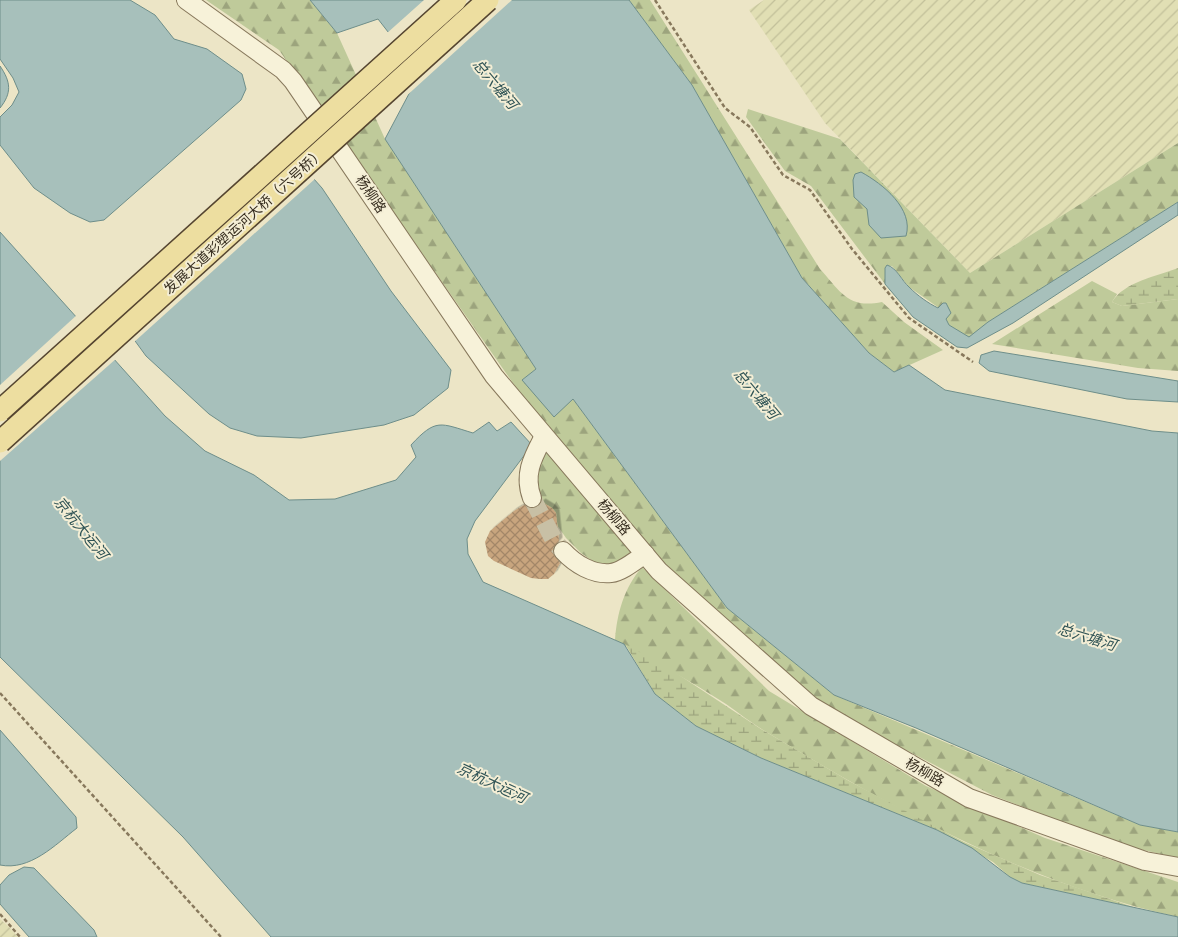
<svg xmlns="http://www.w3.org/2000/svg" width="1178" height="937" viewBox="0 0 1178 937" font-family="Bitter,'Noto Sans SC',serif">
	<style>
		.farmland { fill: url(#farmland-furrows) }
		.forest { fill: url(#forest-firs) }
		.wetland { fill: url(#wetland-marsh) }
		.water { fill: #a7c0bb; stroke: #6e8e8a }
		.pier { fill: #ece5c6 }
		.building { fill: url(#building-cross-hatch); filter: url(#shadow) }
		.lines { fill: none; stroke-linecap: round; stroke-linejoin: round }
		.minor-tunnel { stroke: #c8c0a5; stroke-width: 18; stroke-dasharray: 18 9; stroke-linecap: butt }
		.minor-casing { stroke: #87785c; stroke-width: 20 }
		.path { stroke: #87785c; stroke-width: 2.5; stroke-dasharray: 4 2.5; stroke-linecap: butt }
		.minor { stroke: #f7f2d9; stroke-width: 18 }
		.major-bridge-casing { stroke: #554530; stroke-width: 24; stroke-linecap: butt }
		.major-bridge { stroke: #eddea0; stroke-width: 21 }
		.labels { text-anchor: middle; stroke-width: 4; stroke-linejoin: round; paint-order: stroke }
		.street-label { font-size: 14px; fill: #372e20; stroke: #f4eed5 }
		.water-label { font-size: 15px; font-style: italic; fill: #305456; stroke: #f4eed5 }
	</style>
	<defs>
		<pattern id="farmland-furrows" width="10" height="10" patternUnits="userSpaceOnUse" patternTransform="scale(1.25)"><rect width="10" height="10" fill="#e1dfb4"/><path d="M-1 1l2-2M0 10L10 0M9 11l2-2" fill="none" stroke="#c2c09a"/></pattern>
		<pattern id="forest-firs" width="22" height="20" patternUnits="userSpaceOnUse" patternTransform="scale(1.25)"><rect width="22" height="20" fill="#bfca9a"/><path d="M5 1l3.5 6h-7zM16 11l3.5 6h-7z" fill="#9ca47d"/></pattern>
		<pattern id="wetland-marsh" width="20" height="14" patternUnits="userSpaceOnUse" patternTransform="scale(1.25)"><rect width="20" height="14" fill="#bfca9a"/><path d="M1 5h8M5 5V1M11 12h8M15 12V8" fill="none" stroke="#9ca47d"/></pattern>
		<pattern id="building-cross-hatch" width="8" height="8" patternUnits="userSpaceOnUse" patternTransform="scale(1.25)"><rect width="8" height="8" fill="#c8a57e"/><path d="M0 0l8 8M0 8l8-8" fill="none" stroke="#a38767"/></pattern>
		<filter id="shadow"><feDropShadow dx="3.5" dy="-3.5" stdDeviation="0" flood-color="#0004"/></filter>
	</defs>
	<rect width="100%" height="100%" fill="#ece5c6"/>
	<g class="farmland">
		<polygon points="764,0 1178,0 1178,143 970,273 825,123 749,10"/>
		<polygon points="0,919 8,926 18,937 0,937"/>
	</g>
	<g class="forest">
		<polygon points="206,0 310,0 337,33 385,139 536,369 523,380 573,399 727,608 834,695 1140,825 1178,832 1178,858 1122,845 992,795 818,704 731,628 656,555 544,427 279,50"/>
		<path d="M629,0H650L820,269C841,292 848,309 882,302L904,322L943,350L894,372L869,353L802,278L692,85Z"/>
		<polygon points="748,109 840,139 970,273 1178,143 1178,202 988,322 969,338 949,325 939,308 909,287 892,266 885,268 885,284 811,186 785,171 746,117"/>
		<polygon points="1092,281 1117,294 1112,302 1122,306 1178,299 1178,371 1138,368 992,344"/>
		<polygon points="543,448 635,553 617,565 597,564 581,553 566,538 537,496 536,461"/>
		<path d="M642,567L769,691L926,786L1045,838L1178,882V917C1028,884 893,809 763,730C750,722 739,713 726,704C690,681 653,660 615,640C617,613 624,588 642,567Z"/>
	</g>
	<g class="wetland">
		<path d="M1178,268V299L1122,306L1112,302C1124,282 1157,276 1178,268Z"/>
		<polygon points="625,644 673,671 761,729 849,781 964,842 1040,875 1136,908 1022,883 1010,877 993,862 937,830 761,758 696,726 655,694"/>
	</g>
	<g class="water">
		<polygon points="0,0 130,0 155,15 174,39 207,49 242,74 246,89 241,100 104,220 90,222 70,213 34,188 0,145 0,117 12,105 19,92 13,78 0,59"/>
		<polygon points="310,0 629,0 692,85 802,278 869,353 894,372 909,365 945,390 1152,431 1178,433 1178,832 1140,825 916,728 834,695 727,608 573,399 554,417 522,380 536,369 385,139 420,73 378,19 337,33"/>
		<path d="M0,66C11,82 12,93 0,108Z"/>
		<polygon points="279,140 322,188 391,291 451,370 448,388 414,415 384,425 301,438 257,436 230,428 209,414 146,356 106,301"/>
		<path d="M861,172C883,184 914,209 906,236L881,238L869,225L867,209L854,197L853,180L855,174Z"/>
		<path d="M1178,202V215L1013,323L967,348L957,347L913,317L885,284V268L887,265C897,268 902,281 909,287C918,296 928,303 938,308L943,303H946L951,313L946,319L949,325L969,337L988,322Z"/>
		<path d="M0,232L165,416L205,451L254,475L289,500L335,499L396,480L416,457L411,445C436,418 440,423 473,433L489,422L497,431L511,422L532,445L475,521L467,539L468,554L483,582L624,644L655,694L696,726L761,758L937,830L972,848L1010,877L1022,883L1178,917V937H271L183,837L0,657Z"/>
		<polygon points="994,351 1178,381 1178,402 1127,399 989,371 979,363 981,355"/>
		<path d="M0,730L76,817L77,828C55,845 30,871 0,865Z"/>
		<polygon points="24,867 34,868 94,930 97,937 29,937 0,904 0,885 9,875"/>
	</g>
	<g class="pier">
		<polygon points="424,0 512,0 403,99 417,73 386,34"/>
		<polygon points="278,138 281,138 316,178 133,343 104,302 109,290"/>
		<polygon points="78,314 117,358 0,461 0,385"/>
	</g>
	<polygon class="building" points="542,502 552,508 556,513 559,541 553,548 553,553 560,563 554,574 548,579 540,579 531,578 494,561 488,556 485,542 490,531 514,511 524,505 535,508"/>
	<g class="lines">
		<polyline class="minor-tunnel" points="532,498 555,542 563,551"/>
		<defs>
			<g id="minor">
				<polyline points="186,0 283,70 293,81 494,376 659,571 811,706 969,798 1145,861 1178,867"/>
				<path d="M532,498C523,474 533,457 544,436"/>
				<path d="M563,551C575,564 593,575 611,573C622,572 636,560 645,554"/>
			</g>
		</defs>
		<use href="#minor" class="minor-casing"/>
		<g class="path">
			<polyline points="655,0 725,108 750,127 783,175 810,190 852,249 909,318 973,362"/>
			<polyline points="0,693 221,937"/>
			<polyline points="0,914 20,937"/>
		</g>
		<use href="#minor" class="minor"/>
		<defs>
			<g id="major-bridge">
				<polyline points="0,411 456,0"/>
				<polyline points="0,442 488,0"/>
			</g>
		</defs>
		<use href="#major-bridge" class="major-bridge-casing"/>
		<use href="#major-bridge" class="major-bridge"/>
	</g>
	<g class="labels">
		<g class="street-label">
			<text transform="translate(371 194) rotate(56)" y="5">杨柳路</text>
			<text transform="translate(244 221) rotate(-42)" y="5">发展大道彩塑运河大桥（六号桥）</text>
			<text transform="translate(614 517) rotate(50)" y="5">杨柳路</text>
			<text transform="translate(925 772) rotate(30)" y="5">杨柳路</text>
		</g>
		<g class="water-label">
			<text transform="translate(495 84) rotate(50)" y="5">总六塘河</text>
			<text transform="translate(756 394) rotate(50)" y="5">总六塘河</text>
			<text transform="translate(81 528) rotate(51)" y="5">京杭大运河</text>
			<text transform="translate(1087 637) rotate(17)" y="5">总六塘河</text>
			<text transform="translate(492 783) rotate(25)" y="5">京杭大运河</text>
		</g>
	</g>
</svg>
